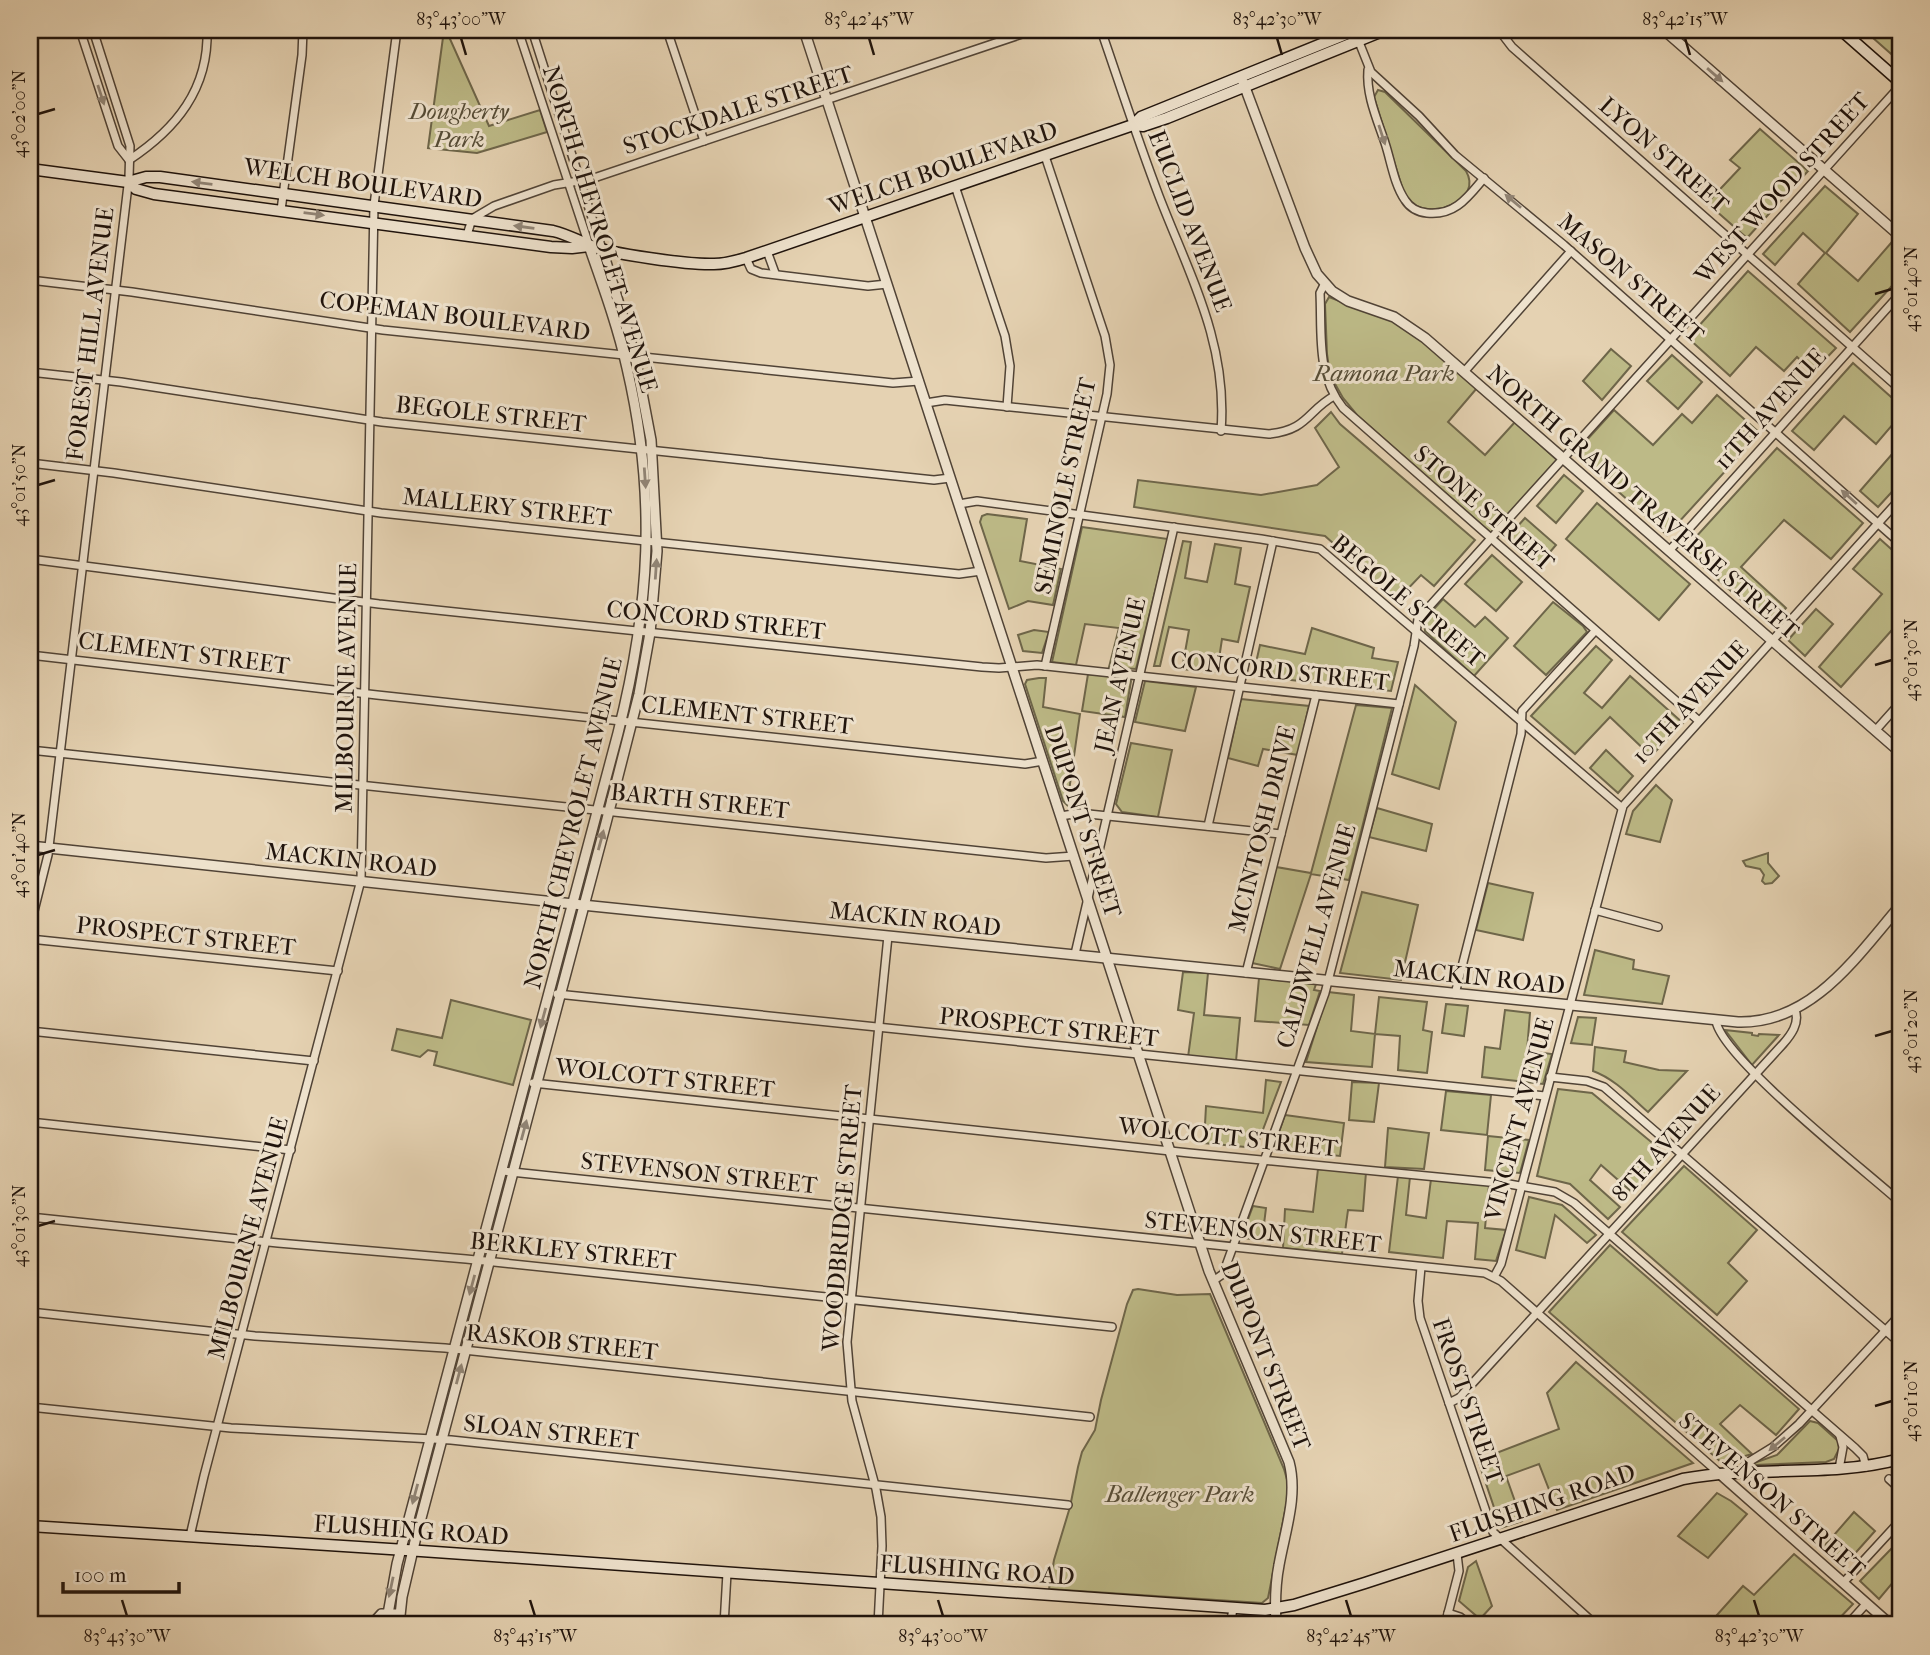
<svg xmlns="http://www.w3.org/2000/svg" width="1930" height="1655" viewBox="0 0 1930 1655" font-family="'IM FELL French Canon',serif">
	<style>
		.green { fill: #bdba87; stroke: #6e664a; stroke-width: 2 }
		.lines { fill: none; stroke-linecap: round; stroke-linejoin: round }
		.minor-casing { stroke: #504336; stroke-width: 10 }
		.tertiary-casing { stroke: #504336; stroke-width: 12 }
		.secondary-casing { stroke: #1f130c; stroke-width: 13 }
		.minor { stroke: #eee2cd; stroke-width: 7 }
		.tertiary { stroke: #eee2cd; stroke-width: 9 }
		.secondary { stroke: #eee2cd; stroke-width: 10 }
		.oneway { fill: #918576 }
		.ticks { fill: none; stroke: #1f130c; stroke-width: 2.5 }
		.labels { text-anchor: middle; stroke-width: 6; stroke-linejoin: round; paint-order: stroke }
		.street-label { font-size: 24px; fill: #1f130c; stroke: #eee2cd }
		.park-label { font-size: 24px; font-style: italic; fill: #564d37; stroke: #eee2cd }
		.neatline { fill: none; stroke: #1f130c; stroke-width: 2.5 }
		.ticks-label { font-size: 18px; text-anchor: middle; fill: #1f130c }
	</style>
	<rect width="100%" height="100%" fill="#e5d2b2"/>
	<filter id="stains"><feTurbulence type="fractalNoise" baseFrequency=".00286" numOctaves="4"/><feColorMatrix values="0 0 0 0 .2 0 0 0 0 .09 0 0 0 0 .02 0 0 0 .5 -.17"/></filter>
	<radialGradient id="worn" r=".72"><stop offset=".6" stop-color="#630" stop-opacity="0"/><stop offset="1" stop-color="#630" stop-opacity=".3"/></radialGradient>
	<g class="green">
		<polygon points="444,30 446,30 489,126 540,110 547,132 477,153 428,148"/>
		<polygon points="1864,30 1900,30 1900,59 1898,60"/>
		<path d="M1378,90L1385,92L1466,171C1483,200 1433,220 1412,203C1408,200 1405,194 1403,190L1374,97Z"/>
		<polygon points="1760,129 1808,171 1747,238 1707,203 1740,168 1730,160"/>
		<polygon points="1825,186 1858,214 1826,253 1858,281 1891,243 1900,251 1900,277 1850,332 1798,284 1825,253 1803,233 1775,265 1763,254"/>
		<polygon points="1748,271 1836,348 1813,372 1797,357 1784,371 1756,347 1730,376 1688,338"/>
		<polygon points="1329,297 1392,321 1416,335 1477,388 1448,422 1485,455 1515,422 1557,460 1491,533 1357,415 1343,398 1330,375 1327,354 1325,304"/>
		<polygon points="1611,349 1631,366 1602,400 1583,381"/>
		<polygon points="1672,355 1702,382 1678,409 1647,381"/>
		<polygon points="1853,363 1900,405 1900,416 1876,444 1844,416 1814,450 1792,431"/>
		<polygon points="1717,395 1760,433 1667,535 1575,453 1614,410 1653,445 1682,414 1692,423"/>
		<polygon points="1331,412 1340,424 1475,540 1434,586 1421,575 1397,600 1325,536 1134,507 1138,480 1261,495 1317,485 1339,467 1315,428"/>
		<polygon points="1900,445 1900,483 1878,507 1860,491"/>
		<polygon points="1777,448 1863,523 1831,559 1784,520 1741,567 1786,608 1770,625 1684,550"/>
		<polygon points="1564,475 1583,491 1556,523 1537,506"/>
		<polygon points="1597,503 1690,584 1659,620 1566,539"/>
		<polygon points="987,514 1027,519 1020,561 1061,569 1053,605 1028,601 1009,609 980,522 982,516"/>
		<polygon points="1525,518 1556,545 1538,566 1507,538"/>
		<polygon points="1082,527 1168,539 1136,669 1109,667 1119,628 1085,624 1076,665 1052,662"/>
		<polygon points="1880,539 1900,557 1900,621 1841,687 1819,667 1882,594 1853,569"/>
		<polygon points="1183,541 1191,542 1185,578 1207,582 1215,544 1241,548 1235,584 1250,587 1238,642 1222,639 1217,672 1182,669 1189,630 1169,627 1160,666 1154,666"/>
		<polygon points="1492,555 1522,582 1496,611 1465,584"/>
		<polygon points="1443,599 1475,627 1485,617 1508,638 1474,676 1425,631 1424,620"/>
		<polygon points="1553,602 1583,626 1587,632 1546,675 1514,646"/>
		<polygon points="1816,609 1833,624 1805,656 1788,640"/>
		<polygon points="1312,628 1374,648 1372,658 1398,662 1391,691 1253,676 1260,645 1305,654"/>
		<polygon points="1034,630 1049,632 1042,653 1023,651 1018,635"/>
		<polygon points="1596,646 1612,660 1584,693 1602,708 1630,676 1683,723 1651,756 1610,717 1575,754 1531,716"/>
		<polygon points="1088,674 1128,678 1131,681 1125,717 1082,711"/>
		<polygon points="1039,678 1046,678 1043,707 1080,714 1067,805 1063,801 1025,684 1027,680"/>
		<polygon points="1145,681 1196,687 1185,731 1135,722"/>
		<polygon points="1415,685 1456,722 1439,789 1392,774"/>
		<polygon points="1241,699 1309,706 1298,755 1263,749 1258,766 1228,758"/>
		<polygon points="1356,705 1392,708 1349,880 1311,874 1280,969 1252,963 1276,867 1311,873"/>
		<polygon points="1131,743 1172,750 1158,817 1122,812 1116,804"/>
		<polygon points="1606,750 1633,776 1618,793 1590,768"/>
		<polygon points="1656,785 1672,800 1660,842 1626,834 1633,811"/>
		<polygon points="1377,808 1432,824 1426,851 1369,837"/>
		<polygon points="1768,853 1768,863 1779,876 1772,883 1765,884 1762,881 1764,875 1760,869 1746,866 1743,861"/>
		<polygon points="1488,883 1533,893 1523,940 1476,930"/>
		<polygon points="1362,892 1418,905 1401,980 1340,973"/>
		<polygon points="1595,950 1634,960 1633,969 1669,976 1662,1004 1584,995"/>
		<polygon points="1183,972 1208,973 1204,1015 1240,1018 1236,1061 1188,1057 1194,1013 1178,1010"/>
		<polygon points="1259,978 1316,984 1314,990 1320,991 1309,1025 1255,1021"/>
		<polygon points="1328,992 1354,995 1351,1031 1375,1034 1379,997 1427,1002 1423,1030 1432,1032 1427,1073 1398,1070 1400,1036 1375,1034 1372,1067 1306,1062"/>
		<polygon points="451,1000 531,1020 513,1085 434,1065 437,1052 428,1050 420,1057 392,1050 397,1029 442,1038"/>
		<polygon points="1446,1004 1468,1006 1464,1036 1442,1033"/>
		<polygon points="1505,1010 1530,1013 1527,1051 1552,1054 1543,1084 1482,1077 1485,1047 1500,1049"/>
		<polygon points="1578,1017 1596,1018 1592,1045 1571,1043"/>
		<polygon points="1725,1030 1752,1033 1752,1035 1758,1036 1759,1034 1779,1035 1752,1065"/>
		<path d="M1595,1047L1626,1051L1624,1062L1659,1070L1687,1071L1648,1112C1631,1097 1615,1079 1593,1071Z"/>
		<polygon points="1266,1080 1281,1082 1256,1148 1204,1143 1206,1106 1263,1113"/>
		<polygon points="1352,1082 1379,1083 1374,1122 1349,1120"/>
		<polygon points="1558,1089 1592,1093 1667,1155 1633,1193 1601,1165 1590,1180 1620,1207 1608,1219 1570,1184 1537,1176"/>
		<polygon points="1446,1091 1491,1095 1487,1135 1441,1130"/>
		<polygon points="1285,1115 1344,1123 1340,1156 1273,1149"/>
		<polygon points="1388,1128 1429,1133 1424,1169 1385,1167"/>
		<polygon points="1488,1136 1529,1140 1520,1173 1485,1170"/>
		<polygon points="1684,1166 1757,1230 1728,1263 1747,1281 1717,1315 1622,1232"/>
		<polygon points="1318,1169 1366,1172 1363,1211 1348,1210 1342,1254 1283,1248 1285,1209 1313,1212"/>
		<polygon points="1398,1176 1410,1177 1406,1215 1426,1218 1431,1179 1489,1185 1485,1228 1506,1230 1496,1261 1475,1259 1478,1223 1447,1221 1443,1258 1389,1252"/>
		<polygon points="1529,1197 1562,1205 1596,1235 1587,1243 1555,1215 1545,1258 1516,1250"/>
		<polygon points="1253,1206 1266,1208 1262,1240 1241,1238"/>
		<polygon points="1610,1245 1799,1409 1776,1435 1740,1405 1720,1424 1752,1454 1722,1463 1549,1312"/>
		<polygon points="1138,1289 1177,1295 1210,1294 1284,1469 1288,1483 1287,1501 1268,1598 1262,1603 1049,1589 1054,1560 1070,1507 1078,1467 1082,1452 1095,1430 1101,1400 1127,1304 1133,1290"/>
		<polygon points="1576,1362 1693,1463 1557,1510 1539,1464 1506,1476 1522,1521 1501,1528 1478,1460 1559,1429 1547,1393"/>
		<polygon points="1810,1421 1818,1423 1838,1441 1839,1449 1834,1459 1826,1462 1754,1465 1754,1463 1777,1455"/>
		<polygon points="1717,1493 1731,1501 1747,1514 1708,1558 1678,1536"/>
		<polygon points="1854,1512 1875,1531 1842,1568 1821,1550"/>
		<polygon points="1893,1547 1900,1554 1900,1574 1879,1599 1860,1581"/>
		<polygon points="1794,1554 1853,1604 1833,1625 1708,1625 1743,1586 1754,1595"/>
		<polygon points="1476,1561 1492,1606 1480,1619 1459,1601 1468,1567"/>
	</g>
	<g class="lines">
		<defs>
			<g id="minor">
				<polyline points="80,30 118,146 129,160"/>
				<polyline points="518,30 589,245"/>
				<polyline points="532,30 602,249"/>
				<polyline points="667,30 704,141"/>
				<path d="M1101,30C1120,85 1138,141 1159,196C1189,274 1228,343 1221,431"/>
				<polyline points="1499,30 1512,47 1900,389"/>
				<polyline points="1357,37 1371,72 1419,116 1455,155 1564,245 1900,543"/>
				<path d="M1368,70C1366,95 1377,119 1385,143C1391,161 1394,184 1405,200C1410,208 1418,212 1427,213C1455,216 1468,197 1484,178"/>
				<polyline points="1045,156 1105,336 1110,365 1107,394 1045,666"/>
				<path d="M129,160C176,129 209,89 207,30"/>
				<polyline points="955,186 1005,336 1010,366 1007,407"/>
				<polyline points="281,210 302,55 303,30"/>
				<polyline points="467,235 472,219 494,206 554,185 591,179 1034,30"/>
				<polyline points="767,251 775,273"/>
				<polyline points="746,258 751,269 761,273 868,286 887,284"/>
				<polyline points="30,280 132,292 383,330 893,383 919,381"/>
				<path d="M1324,285L1320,293C1322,334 1316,374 1343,408L1699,721"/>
				<polyline points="30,372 121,382 382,422 934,480 950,478"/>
				<polyline points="1464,372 1571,251"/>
				<path d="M926,403L945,400L1269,434C1308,430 1307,411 1334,396"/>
				<polyline points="30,463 114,473 381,513 959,574 981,571"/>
				<polyline points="959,504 977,501 1261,539 1320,549 1622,808"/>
				<polyline points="1669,551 1900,294"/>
				<polyline points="30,559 379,604 982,667 999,668 1037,665 1399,704"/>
				<polyline points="30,655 377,695 1025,764 1043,761"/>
				<polyline points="1875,731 1900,703"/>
				<polyline points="30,750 1046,858 1074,856"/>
				<polyline points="1061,816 1079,813 1281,834"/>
				<polyline points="1208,826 1273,541"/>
				<polyline points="1595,910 1658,927"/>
				<polyline points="30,927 48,855 129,177 130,146 93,30"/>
				<polyline points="30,939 338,971"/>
				<polyline points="1075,954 1174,527"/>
				<polyline points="1246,973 1316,695"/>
				<polyline points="557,994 1545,1096"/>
				<polyline points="1455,994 1521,734 1522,711 1595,631"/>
				<path d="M1716,1020C1718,1055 1868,1173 1900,1202"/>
				<polyline points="30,1031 314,1061"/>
				<polyline points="1550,1077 1587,1081 1604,1087 1900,1343"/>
				<polyline points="533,1083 1189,1153 1509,1184 1555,1192 1574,1203 1855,1448 1863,1456 1866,1467"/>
				<polyline points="30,1122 291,1150"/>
				<polyline points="502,1171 1485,1273 1501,1281 1720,1474"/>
				<polyline points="30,1217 278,1243 466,1259 1112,1327"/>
				<polyline points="1421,1267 1418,1301 1420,1318 1493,1532 1596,1625"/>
				<polyline points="1494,1277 1501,1264 1623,806 1900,499"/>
				<polyline points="1213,1281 1223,1274 1325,993 1414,646 1418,619 1900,86"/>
				<polyline points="30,1312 255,1336 445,1348 1090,1417"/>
				<path d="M1449,1403L1459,1398L1783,1044C1791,1035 1800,1023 1795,1010"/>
				<polyline points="30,1407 231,1428 451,1440 1068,1505"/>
				<polyline points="1839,1469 1843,1447 1840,1436"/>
				<polyline points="1740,1473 1747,1463 1773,1447 1799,1424 1900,1315"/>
				<polyline points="1889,1479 1900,1489"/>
				<polyline points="190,1536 204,1476 361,880 374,205 397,30"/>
				<polyline points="1843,1583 1900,1521"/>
				<polyline points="1448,1613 1460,1617 1470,1625"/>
				<polyline points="370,1625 381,1613 399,1613"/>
				<polyline points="724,1625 727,1573"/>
				<polyline points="878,1625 882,1546 881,1517 876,1489 852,1401 847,1342 888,936"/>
				<polyline points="1230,1625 1233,1609"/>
				<polyline points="1445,1625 1459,1571 1457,1554"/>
				<polyline points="1847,1625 1866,1604"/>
			</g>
			<g id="tertiary">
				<path d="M804,30L1209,1271L1289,1462C1298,1496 1285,1531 1279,1565C1275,1585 1275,1605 1276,1625"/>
				<polyline points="1664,30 1900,236"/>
				<polyline points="1243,82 1305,248 1317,274 1332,291 1348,301 1394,317 1425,338 1900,752"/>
				<path d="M30,846L592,906L1738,1022C1812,1024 1856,957 1900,906"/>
				<polyline points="1720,1474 1891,1625"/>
				<path d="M386,1625L397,1564L618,733C650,606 657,497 627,368C618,327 603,286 589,246"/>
				<polyline points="399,1625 402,1597 416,1537 606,823 639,694 650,633 657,551 651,440 635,356 602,249"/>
			</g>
			<g id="secondary">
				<polyline points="1841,30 1900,82"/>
				<polyline points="1133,125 1143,126 1167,118 1385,30"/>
				<path d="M30,169L128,182L146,177H160L553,231C566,234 577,240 589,245C609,254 691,265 714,264C725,264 736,261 746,258L1133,125L1141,117L1356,30"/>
				<polyline points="128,182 136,189 154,194 551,247 572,248 589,246"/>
				<path d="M30,1526L421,1551L1265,1610L1294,1605L1365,1583L1683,1479C1755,1465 1829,1478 1900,1459"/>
			</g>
		</defs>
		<use href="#minor" class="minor-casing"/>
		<use href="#tertiary" class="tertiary-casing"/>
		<use href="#secondary" class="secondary-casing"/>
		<use href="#minor" class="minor"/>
		<use href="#tertiary" class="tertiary"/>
		<use href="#secondary" class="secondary"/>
	</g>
	<defs><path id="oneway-solid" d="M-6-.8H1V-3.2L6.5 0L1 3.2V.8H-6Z" transform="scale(1.75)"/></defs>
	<g class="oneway">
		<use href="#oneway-solid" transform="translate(1715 75) rotate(41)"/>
		<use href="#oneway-solid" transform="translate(101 95) rotate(72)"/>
		<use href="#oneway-solid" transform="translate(1382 135) rotate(72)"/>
		<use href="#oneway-solid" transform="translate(202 183) rotate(-173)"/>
		<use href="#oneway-solid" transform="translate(1513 201) rotate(-140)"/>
		<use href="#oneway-solid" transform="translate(314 214) rotate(7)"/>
		<use href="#oneway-solid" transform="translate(524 227) rotate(-172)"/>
		<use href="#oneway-solid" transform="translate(645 478) rotate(86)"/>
		<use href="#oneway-solid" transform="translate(1849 497) rotate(-138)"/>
		<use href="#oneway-solid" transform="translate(656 569) rotate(-86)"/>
		<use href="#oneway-solid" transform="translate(601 840) rotate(-75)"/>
		<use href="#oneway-solid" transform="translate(543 1018) rotate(105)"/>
		<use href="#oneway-solid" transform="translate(524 1130) rotate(-75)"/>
		<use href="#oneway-solid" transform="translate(472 1285) rotate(105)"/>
		<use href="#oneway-solid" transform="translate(459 1374) rotate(-75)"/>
		<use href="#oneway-solid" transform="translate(1777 1444) rotate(140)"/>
		<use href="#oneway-solid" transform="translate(415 1494) rotate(105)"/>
		<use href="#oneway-solid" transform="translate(391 1587) rotate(102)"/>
	</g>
	<path class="ticks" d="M461,38L466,55M869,38L874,55M1277,38L1282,55M1685,38L1690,55M38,114L55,109M1875,294L1892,289M38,485L55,480M1875,665L1892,660M38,855L55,850M1875,1036L1892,1031M38,1226L55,1221M1875,1406L1892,1401M122,1600L127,1616M530,1600L535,1616M938,1600L943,1616M1346,1600L1351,1616M1754,1600L1759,1616"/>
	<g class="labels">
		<g class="street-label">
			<text transform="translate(738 110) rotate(-18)" y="8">STOCKDALE STREET</text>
			<text transform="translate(1664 155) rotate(41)" y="8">LYON STREET</text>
			<text transform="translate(943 168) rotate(-19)" y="8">WELCH BOULEVARD</text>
			<text transform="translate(363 183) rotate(8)" y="8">WELCH BOULEVARD</text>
			<text transform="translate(1782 188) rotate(-48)" y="8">WEST WOOD STREET</text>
			<text transform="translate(1190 221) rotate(69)" y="8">EUCLID AVENUE</text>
			<text transform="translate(600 229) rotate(73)" y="8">NORTH CHEVROLET AVENUE</text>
			<text transform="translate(1631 278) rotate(41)" y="8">MASON STREET</text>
			<text transform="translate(455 316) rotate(7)" y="8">COPEMAN BOULEVARD</text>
			<text transform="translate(90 334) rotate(-83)" y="8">FOREST HILL AVENUE</text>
			<text transform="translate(1770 409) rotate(-48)" y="8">11TH AVENUE</text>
			<text transform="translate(491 414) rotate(6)" y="8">BEGOLE STREET</text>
			<text transform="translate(1065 486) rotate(-78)" y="8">SEMINOLE STREET</text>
			<text transform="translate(1643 502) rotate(41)" y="8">NORTH GRAND TRAVERSE STREET</text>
			<text transform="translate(507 507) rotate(6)" y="8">MALLERY STREET</text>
			<text transform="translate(1484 508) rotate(41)" y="8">STONE STREET</text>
			<text transform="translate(1408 601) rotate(40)" y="8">BEGOLE STREET</text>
			<text transform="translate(716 620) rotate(6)" y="8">CONCORD STREET</text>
			<text transform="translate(184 653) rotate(7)" y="8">CLEMENT STREET</text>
			<text transform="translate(1280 671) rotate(6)" y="8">CONCORD STREET</text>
			<text transform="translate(1120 675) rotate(-77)" y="8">JEAN AVENUE</text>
			<text transform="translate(346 688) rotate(-89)" y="8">MILBOURNE AVENUE</text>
			<text transform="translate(1690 702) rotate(-47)" y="8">10TH AVENUE</text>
			<text transform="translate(747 715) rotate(6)" y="8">CLEMENT STREET</text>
			<text transform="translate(700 801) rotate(6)" y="8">BARTH STREET</text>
			<text transform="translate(1083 821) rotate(72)" y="8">DUPONT STREET</text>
			<text transform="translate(573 823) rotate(-76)" y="8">NORTH CHEVROLET AVENUE</text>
			<text transform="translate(1262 829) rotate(-76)" y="8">MCINTOSH DRIVE</text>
			<text transform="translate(351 860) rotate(6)" y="8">MACKIN ROAD</text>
			<text transform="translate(915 919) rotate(6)" y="8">MACKIN ROAD</text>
			<text transform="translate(186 936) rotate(6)" y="8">PROSPECT STREET</text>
			<text transform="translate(1316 936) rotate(-74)" y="8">CALDWELL AVENUE</text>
			<text transform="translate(1479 977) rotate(6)" y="8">MACKIN ROAD</text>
			<text transform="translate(1049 1027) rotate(6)" y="8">PROSPECT STREET</text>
			<text transform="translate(665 1078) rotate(6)" y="8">WOLCOTT STREET</text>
			<text transform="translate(1519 1119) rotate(-75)" y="8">VINCENT AVENUE</text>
			<text transform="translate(1228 1137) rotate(6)" y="8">WOLCOTT STREET</text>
			<text transform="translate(1666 1143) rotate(-48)" y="8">8TH AVENUE</text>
			<text transform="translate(699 1173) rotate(6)" y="8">STEVENSON STREET</text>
			<text transform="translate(842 1218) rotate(-85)" y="8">WOODBRIDGE STREET</text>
			<text transform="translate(1263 1232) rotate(6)" y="8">STEVENSON STREET</text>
			<text transform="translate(248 1238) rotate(-75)" y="8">MILBOURNE AVENUE</text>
			<text transform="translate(573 1251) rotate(6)" y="8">BERKLEY STREET</text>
			<text transform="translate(562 1342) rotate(6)" y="8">RASKOB STREET</text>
			<text transform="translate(1266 1356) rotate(68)" y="8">DUPONT STREET</text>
			<text transform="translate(1468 1401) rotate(71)" y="8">FROST STREET</text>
			<text transform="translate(551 1432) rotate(6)" y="8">SLOAN STREET</text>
			<text transform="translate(1772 1495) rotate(41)" y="8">STEVENSON STREET</text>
			<text transform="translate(1542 1503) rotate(-19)" y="8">FLUSHING ROAD</text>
			<text transform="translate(411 1530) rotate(4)" y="8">FLUSHING ROAD</text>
			<text transform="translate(977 1570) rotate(4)" y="8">FLUSHING ROAD</text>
		</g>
		<g class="park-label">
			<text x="459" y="119">Dougherty<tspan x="459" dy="28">Park</tspan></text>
			<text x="1384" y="381">Ramona Park</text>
			<text x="1180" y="1502">Ballenger Park</text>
		</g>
	</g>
	<rect width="1930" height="1655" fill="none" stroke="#e5d2b2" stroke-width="77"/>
	<path d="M63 1582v10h116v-10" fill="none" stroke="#1f130c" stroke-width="3.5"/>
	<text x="74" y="1582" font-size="21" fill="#1f130c" stroke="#eee2cd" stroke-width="5" paint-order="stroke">100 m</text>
	<rect x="38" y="38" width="1854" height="1578" class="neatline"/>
	<g class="ticks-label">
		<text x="461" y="25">83°43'00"W</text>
		<text x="869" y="25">83°42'45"W</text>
		<text x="1277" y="25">83°42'30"W</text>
		<text x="1685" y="25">83°42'15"W</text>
		<text transform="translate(19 114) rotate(-90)" y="6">43°02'00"N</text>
		<text transform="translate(1911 289) rotate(-90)" y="6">43°01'40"N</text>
		<text transform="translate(19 485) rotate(-90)" y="6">43°01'50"N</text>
		<text transform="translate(1911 660) rotate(-90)" y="6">43°01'30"N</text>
		<text transform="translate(19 855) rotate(-90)" y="6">43°01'40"N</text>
		<text transform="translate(1911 1031) rotate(-90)" y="6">43°01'20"N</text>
		<text transform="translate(19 1226) rotate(-90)" y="6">43°01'30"N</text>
		<text transform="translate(1911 1401) rotate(-90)" y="6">43°01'10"N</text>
		<text x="127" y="1642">83°43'30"W</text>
		<text x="535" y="1642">83°43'15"W</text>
		<text x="943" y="1642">83°43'00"W</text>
		<text x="1351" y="1642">83°42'45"W</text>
		<text x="1759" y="1642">83°42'30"W</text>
	</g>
	<rect width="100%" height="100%" filter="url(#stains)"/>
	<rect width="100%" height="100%" fill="url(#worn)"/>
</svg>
